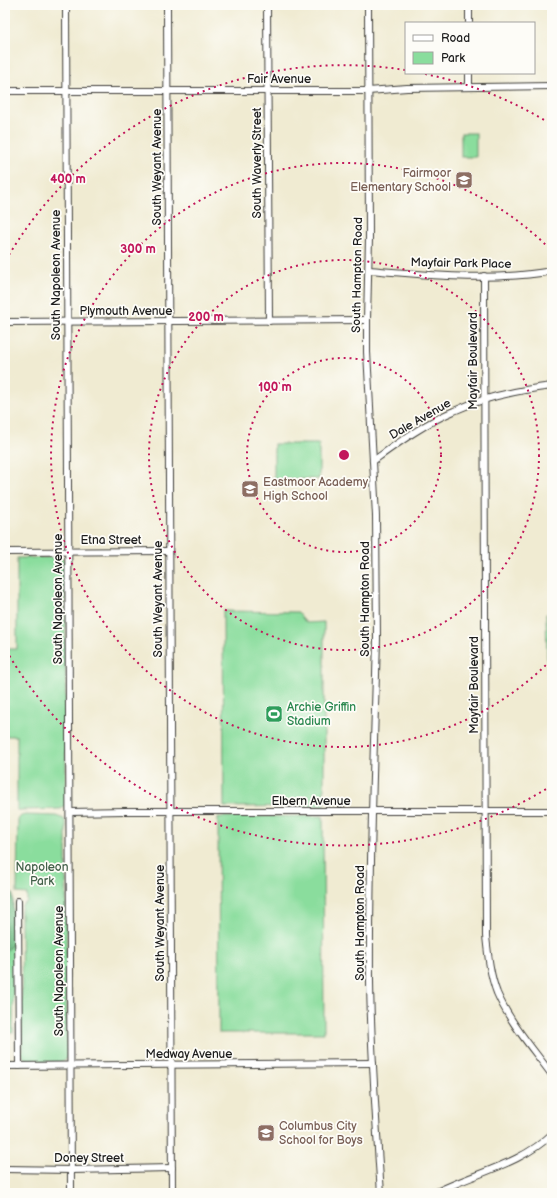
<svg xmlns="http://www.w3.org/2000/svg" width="557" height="1198" viewBox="0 0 557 1198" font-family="'Balsamiq Sans',sans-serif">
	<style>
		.green { fill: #8add9d; stroke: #537c5c }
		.forest { fill: #6fbc84; stroke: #466c50 }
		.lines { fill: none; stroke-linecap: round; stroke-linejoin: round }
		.minor-casing { stroke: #3c3b37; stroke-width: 8 }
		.minor { stroke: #fff; stroke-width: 6 }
		.ring { fill: none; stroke: #c2185b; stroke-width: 2; stroke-dasharray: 2 4 }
		.labels { text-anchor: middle; stroke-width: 3.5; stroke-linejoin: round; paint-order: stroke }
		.street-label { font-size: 12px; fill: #1c1c1c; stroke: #fdfcf7 }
		.education-label { font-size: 12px; fill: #785e54; stroke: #fdfcf7; text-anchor: start }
		.leisure-label { font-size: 12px; fill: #27864d; stroke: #fdfcf7; text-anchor: start }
		.park-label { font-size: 12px; fill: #426049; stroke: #fdfcf7 }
		.centre { fill: #c2185b; stroke: #fdfcf7; stroke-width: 2 }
		.ring-label { font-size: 12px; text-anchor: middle; font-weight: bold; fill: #c2185b; stroke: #fdfcf7; stroke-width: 3.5; stroke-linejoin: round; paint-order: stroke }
	</style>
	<rect width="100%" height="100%" fill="#fdfcf7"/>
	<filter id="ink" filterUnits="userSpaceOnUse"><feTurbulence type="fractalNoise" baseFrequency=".025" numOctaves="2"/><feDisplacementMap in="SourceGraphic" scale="8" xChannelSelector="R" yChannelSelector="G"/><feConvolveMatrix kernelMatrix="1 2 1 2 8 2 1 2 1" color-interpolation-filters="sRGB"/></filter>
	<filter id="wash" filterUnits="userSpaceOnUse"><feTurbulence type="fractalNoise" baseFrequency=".012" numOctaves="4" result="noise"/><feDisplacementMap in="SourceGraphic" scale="16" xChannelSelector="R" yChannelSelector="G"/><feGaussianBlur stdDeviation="0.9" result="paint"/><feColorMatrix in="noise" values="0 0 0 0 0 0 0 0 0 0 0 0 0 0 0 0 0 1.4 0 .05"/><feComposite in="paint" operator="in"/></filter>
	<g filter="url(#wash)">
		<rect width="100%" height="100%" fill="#f0ebd2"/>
		<g class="green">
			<rect x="461" y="133" width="15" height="24"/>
			<rect x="274" y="444" width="45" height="35"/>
			<polygon points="59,557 62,558 65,563 66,804 63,808 60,809 17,810 17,736 5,736 5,649 17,649 17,558"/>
			<polygon points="223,611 298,612 306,623 324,622 324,806 224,807"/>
			<polygon points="546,614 552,614 552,737 549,737"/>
			<path d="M25,815L56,816L64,819L66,824L67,1057L65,1060L61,1062H29L24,1058L22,1053L21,909L22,905L27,902V894L17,893L18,821C19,817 20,816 25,815Z"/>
			<polygon points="323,816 324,1033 219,1033 218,817"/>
			<polygon points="14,942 13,1033 5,1033 5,952"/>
		</g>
		<polygon class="forest" points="5,893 13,893 14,942 5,952"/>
	</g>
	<g filter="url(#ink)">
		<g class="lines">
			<defs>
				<g id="minor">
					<polyline points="66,5 71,1193"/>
					<polyline points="167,5 172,1193"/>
					<polyline points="267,5 269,321"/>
					<path d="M368,5L369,238L367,320V352L376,516L377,639C374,753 369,867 370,981C371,1052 376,1123 381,1193"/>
					<polyline points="469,23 469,5"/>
					<polyline points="469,87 469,73"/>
					<polyline points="5,91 368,91 407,88 552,86"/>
					<path d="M369,270C429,275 491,282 552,271"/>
					<path d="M484,276L486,936C488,955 490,975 497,993C510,1023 533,1049 552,1075"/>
					<polyline points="5,322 367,320"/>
					<path d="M373,461C398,443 425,423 454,411C484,397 519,390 552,386"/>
					<polyline points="5,552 169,551"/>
					<polyline points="70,812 125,811 552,811"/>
					<polyline points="18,901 19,1066"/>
					<polyline points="5,1066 373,1063"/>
					<polyline points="5,1169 71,1170 172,1168"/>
					<path d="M435,1193C474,1173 520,1165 552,1134"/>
				</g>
			</defs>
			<use href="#minor" class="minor-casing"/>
			<use href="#minor" class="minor"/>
		</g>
	</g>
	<g class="ring">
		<circle cx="344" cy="455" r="97"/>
		<circle cx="344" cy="455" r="195"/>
		<path d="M550 661A292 292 0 1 1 550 249"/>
		<path d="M551 786A390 390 0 0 1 6 650M6 260A390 390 0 0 1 405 70M425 74A390 390 0 0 1 551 124"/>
	</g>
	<defs>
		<symbol id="school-square" viewBox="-11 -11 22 22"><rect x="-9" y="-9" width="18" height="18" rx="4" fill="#8d6e63" stroke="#fdfcf7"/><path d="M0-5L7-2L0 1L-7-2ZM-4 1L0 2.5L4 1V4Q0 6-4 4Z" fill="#fff"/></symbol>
		<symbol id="stadium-square" viewBox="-11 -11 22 22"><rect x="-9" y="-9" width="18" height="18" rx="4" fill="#2e9e5b" stroke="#fdfcf7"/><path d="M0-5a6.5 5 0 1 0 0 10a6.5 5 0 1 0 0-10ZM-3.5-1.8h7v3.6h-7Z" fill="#fff"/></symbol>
	</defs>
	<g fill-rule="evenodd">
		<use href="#school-square" x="454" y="170" width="20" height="20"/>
		<use href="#school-square" x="240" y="479" width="20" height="20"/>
		<use href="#stadium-square" x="264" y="704" width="20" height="20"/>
		<use href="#school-square" x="256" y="1123" width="20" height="20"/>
	</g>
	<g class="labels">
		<g class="street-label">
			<text x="279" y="83">Fair Avenue</text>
			<text transform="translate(257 163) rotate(-90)" y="4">South Waverly Street</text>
			<text transform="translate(157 167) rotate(-90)" y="4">South Weyant Avenue</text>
			<text transform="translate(461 263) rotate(1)" y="4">Mayfair Park Place</text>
			<text transform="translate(56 275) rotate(-90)" y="4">South Napoleon Avenue</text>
			<text transform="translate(357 275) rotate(-89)" y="4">South Hampton Road</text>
			<text x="126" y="315">Plymouth Avenue</text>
			<text transform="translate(473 361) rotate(-90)" y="4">Mayfair Boulevard</text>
			<text transform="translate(420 419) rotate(-30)" y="4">Dale Avenue</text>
			<text x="111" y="544">Etna Street</text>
			<text transform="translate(58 599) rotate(-90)" y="4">South Napoleon Avenue</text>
			<text transform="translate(158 599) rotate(-90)" y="4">South Weyant Avenue</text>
			<text transform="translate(365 599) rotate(-90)" y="4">South Hampton Road</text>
			<text transform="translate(474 685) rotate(-90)" y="4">Mayfair Boulevard</text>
			<text x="311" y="805">Elbern Avenue</text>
			<text transform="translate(160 923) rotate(-90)" y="4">South Weyant Avenue</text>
			<text transform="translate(360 923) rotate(-90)" y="4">South Hampton Road</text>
			<text transform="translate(59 971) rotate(-90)" y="4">South Napoleon Avenue</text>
			<text x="189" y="1058">Medway Avenue</text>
			<text x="89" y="1162">Doney Street</text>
		</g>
		<g class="education-label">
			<text x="451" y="177" text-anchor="end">Fairmoor<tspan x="451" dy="14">Elementary School</tspan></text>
			<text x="263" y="486">Eastmoor Academy<tspan x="263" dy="14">High School</tspan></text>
			<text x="279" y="1130">Columbus City<tspan x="279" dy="14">School for Boys</tspan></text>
		</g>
		<g class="leisure-label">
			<text x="287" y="711">Archie Griffin<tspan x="287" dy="14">Stadium</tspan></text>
		</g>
		<g class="park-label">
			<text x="42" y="871">Napoleon<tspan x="42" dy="14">Park</tspan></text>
		</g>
	</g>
	<circle cx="344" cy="455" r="6" class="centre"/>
	<g class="ring-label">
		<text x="68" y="183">400 m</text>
		<text x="138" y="253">300 m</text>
		<text x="206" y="321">200 m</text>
		<text x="275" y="391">100 m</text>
	</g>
	<rect width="557" height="1198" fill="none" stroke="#fdfcf7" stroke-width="20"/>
	<rect x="405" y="22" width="130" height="52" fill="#fdfcf7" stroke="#a3a29f"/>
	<rect x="413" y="35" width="20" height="6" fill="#ffffff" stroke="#a3a29f"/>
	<text x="441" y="42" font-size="12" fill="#1c1c1c">Road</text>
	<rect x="413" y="52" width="20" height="12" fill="#8add9d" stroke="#a3a29f"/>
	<text x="441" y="62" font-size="12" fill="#1c1c1c">Park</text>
</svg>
